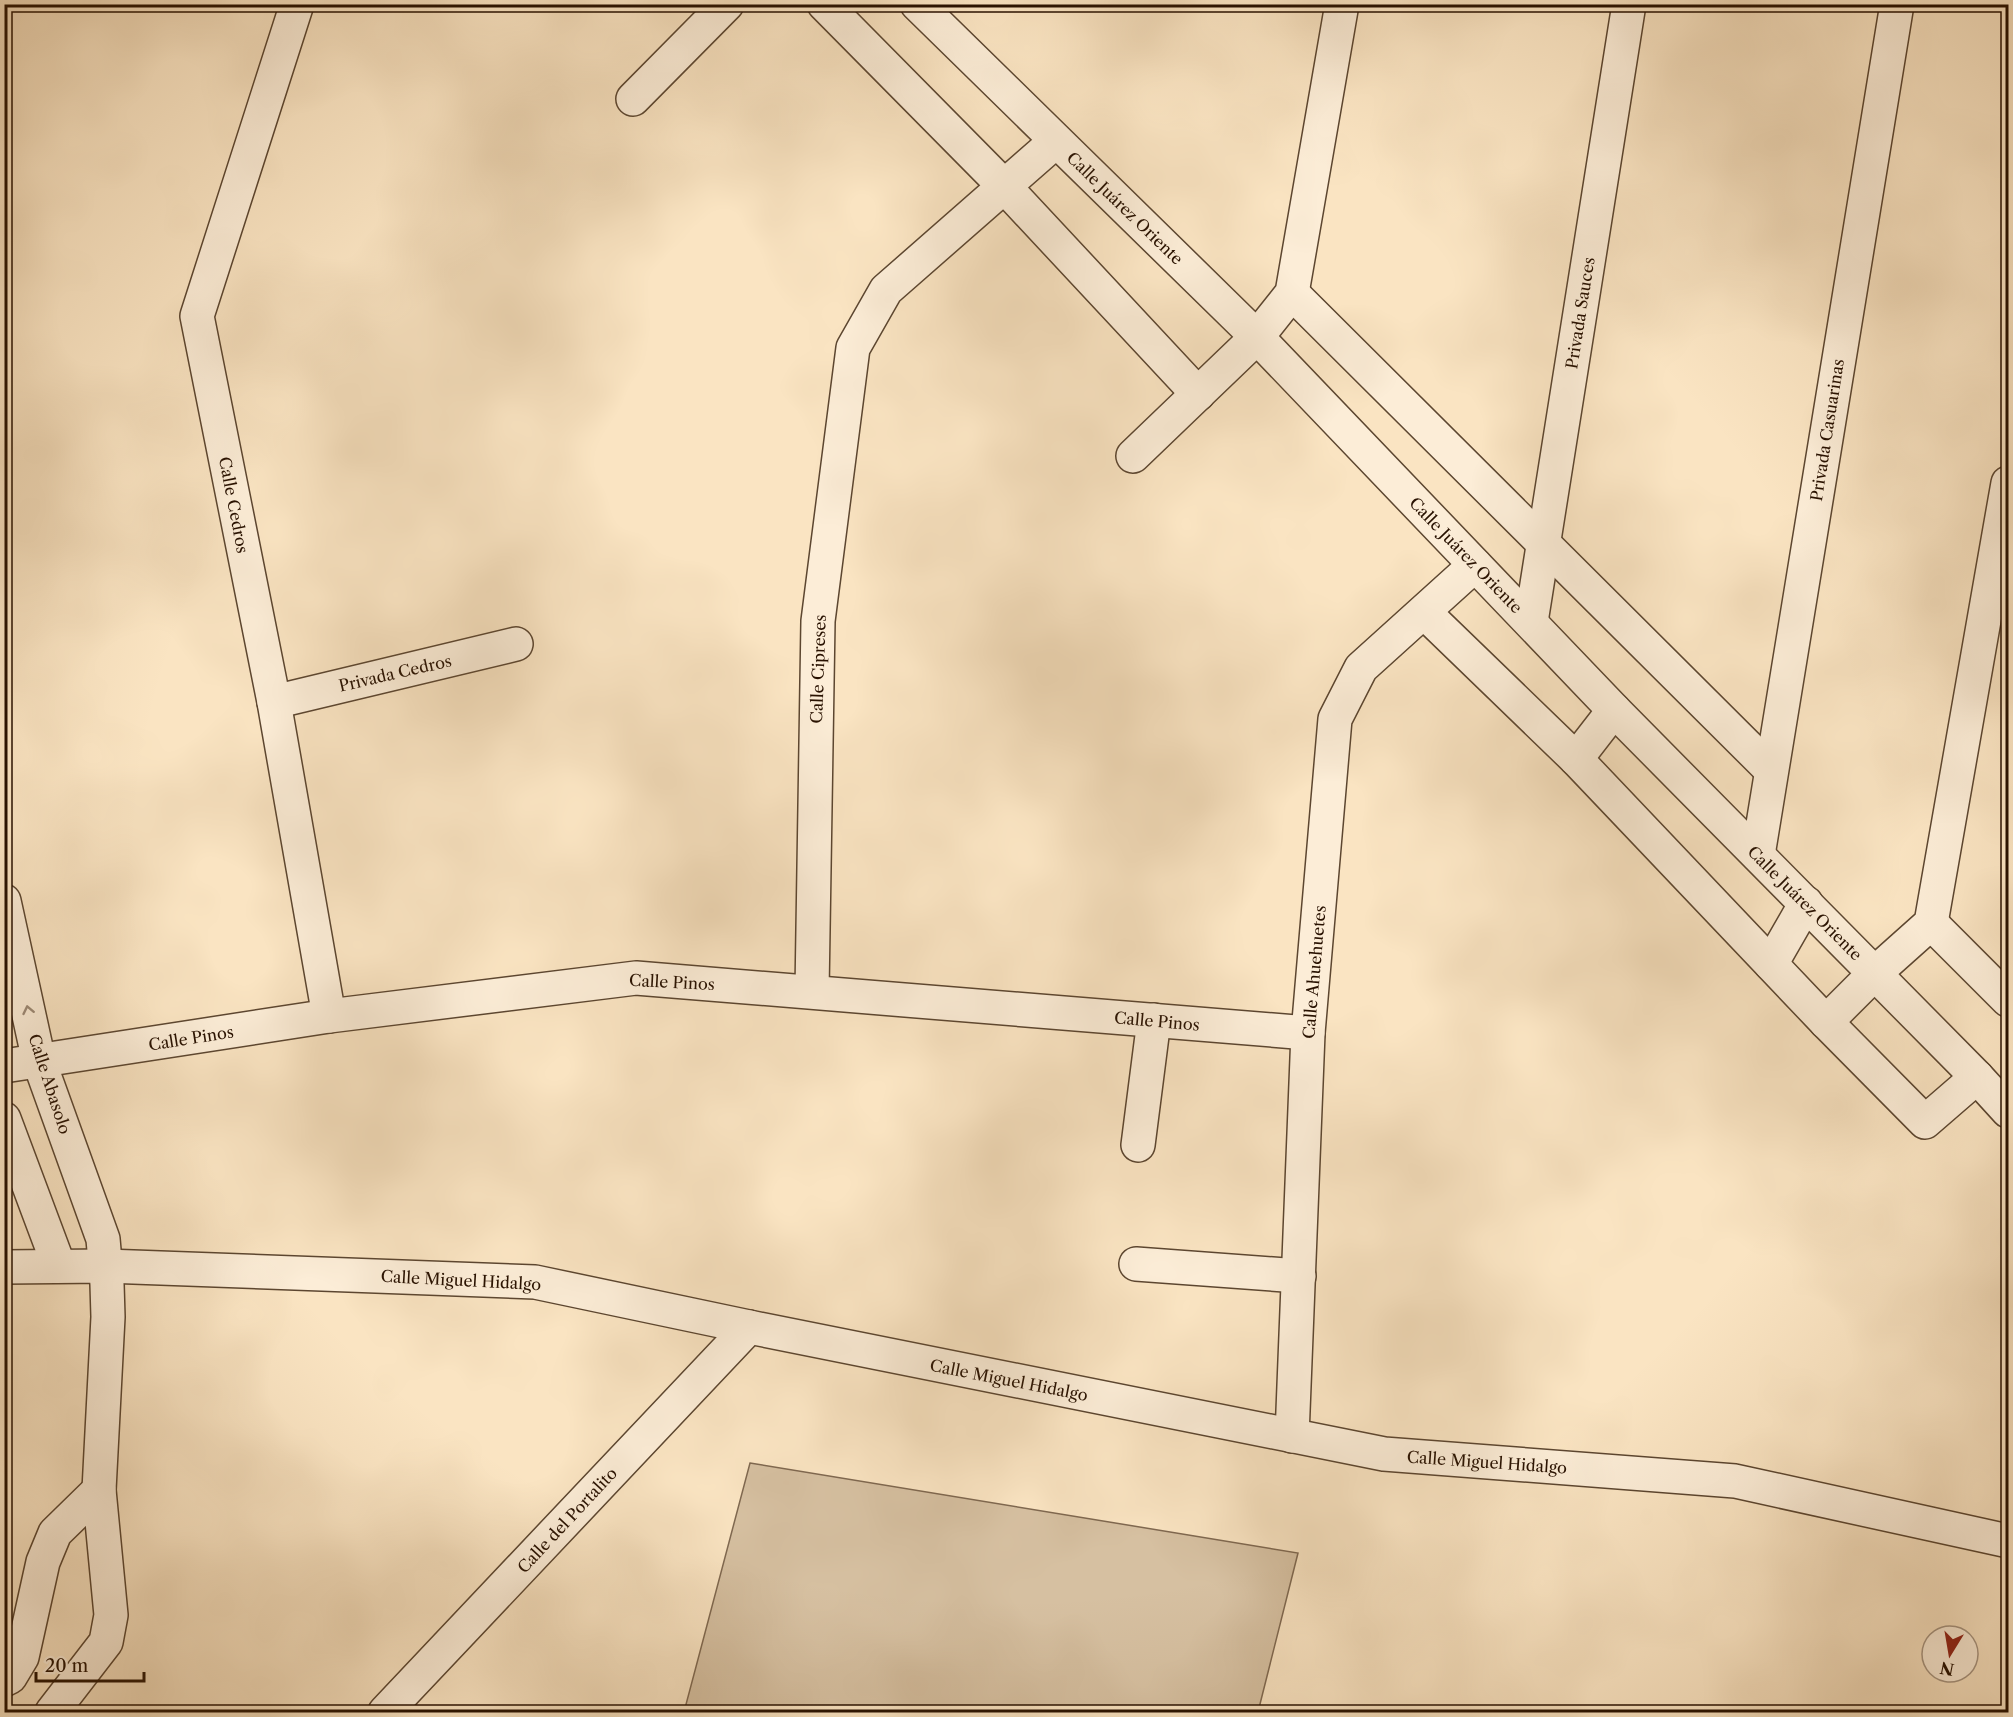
<svg xmlns="http://www.w3.org/2000/svg" width="2013" height="1717" viewBox="0 0 2013 1717" font-family="'Libre Caslon Text',serif">
	<style>
		.green { fill: #d6c0a1; stroke: #7f6850; stroke-width: 1.5 }
		.lines { fill: none; stroke-linecap: round; stroke-linejoin: round }
		.minor-casing { stroke: #5c4630; stroke-width: 36 }
		.tertiary-casing { stroke: #5c4630; stroke-width: 36 }
		.minor { stroke: #fcedd7; stroke-width: 33 }
		.tertiary { stroke: #fcedd7; stroke-width: 33 }
		.oneway { stroke: #9d8a76 }
		.labels { text-anchor: middle; stroke-width: 5; stroke-linejoin: round; paint-order: stroke }
		.street-label { font-size: 16px; fill: #281100; stroke: #fcedd7 }
	</style>
	<rect width="100%" height="100%" fill="#fae4c2"/>
	<filter id="stains"><feTurbulence type="fractalNoise" baseFrequency=".00333" numOctaves="4"/><feColorMatrix values="0 0 0 0 .2 0 0 0 0 .09 0 0 0 0 .02 0 0 0 .5 -.17"/></filter>
	<radialGradient id="worn" r=".72"><stop offset=".6" stop-color="#630" stop-opacity="0"/><stop offset="1" stop-color="#630" stop-opacity=".3"/></radialGradient>
	<polygon class="green" points="750,1463 1298,1553 1258,1712 684,1712"/>
	<g class="lines">
		<defs>
			<g id="minor">
				<polyline points="297,4 197,316 274,702 329,1016"/>
				<polyline points="824,4 1004,186 1198,394"/>
				<polyline points="633,99 727,4"/>
				<polyline points="1292,293 1771,770"/>
				<polyline points="1133,456 1257,337 1292,293 1342,4"/>
				<polyline points="1424,612 1576,759 1826,1022 1925,1122 1977,1077"/>
				<polyline points="1531,622 1629,4"/>
				<polyline points="274,702 516,644"/>
				<polyline points="1576,759 1614,710"/>
				<polyline points="1758,855 1897,4"/>
				<polyline points="4,901 39,1061 103,1239 107,1284 108,1317 99,1490 111,1615 106,1642 52,1712"/>
				<polyline points="1931,923 2008,1000"/>
				<polyline points="1771,964 1806,903"/>
				<polyline points="812,991 818,621 853,348 886,290 1056,141"/>
				<polyline points="1826,1022 1875,973 1931,923 2008,483"/>
				<polyline points="4,1066 329,1016 636,978 1308,1033"/>
				<polyline points="4,1119 59,1266"/>
				<polyline points="1138,1145 1154,1020"/>
				<polyline points="1136,1264 1299,1276"/>
				<polyline points="4,1267 106,1266 535,1282 749,1327 1384,1454 1735,1481 2008,1541"/>
				<polyline points="1292,1436 1308,1033 1335,719 1361,668 1475,565"/>
				<polyline points="4,1680 10,1677 22,1657 43,1562 55,1533 99,1490"/>
				<polyline points="385,1712 749,1327"/>
			</g>
			<polyline id="tertiary" points="917,4 1257,337 1614,710 1977,1077 2008,1111"/>
		</defs>
		<use href="#minor" class="minor-casing"/>
		<use href="#tertiary" class="tertiary-casing"/>
		<use href="#minor" class="minor"/>
		<use href="#tertiary" class="tertiary"/>
	</g>
	<defs><path id="oneway-chevron" d="M-2-3.5L2.5 0L-2 3.5" fill="none" stroke-width="1.6" stroke-linecap="round" stroke-linejoin="round" transform="scale(1.5)"/></defs>
	<use class="oneway" href="#oneway-chevron" transform="translate(28 1010) rotate(-102)"/>
	<g class="labels">
		<g class="street-label">
			<text transform="translate(1125 208) rotate(44)" y="6">Calle Juárez Oriente</text>
			<text transform="translate(1580 313) rotate(-81)" y="6">Privada Sauces</text>
			<text transform="translate(1827 430) rotate(-81)" y="6">Privada Casuarinas</text>
			<text transform="translate(234 505) rotate(79)" y="6">Calle Cedros</text>
			<text transform="translate(1466 555) rotate(46)" y="6">Calle Juárez Oriente</text>
			<text transform="translate(818 669) rotate(-88)" y="6">Calle Cipreses</text>
			<text transform="translate(395 673) rotate(-13)" y="6">Privada Cedros</text>
			<text transform="translate(1805 903) rotate(45)" y="6">Calle Juárez Oriente</text>
			<text transform="translate(1314 972) rotate(-85)" y="6">Calle Ahuehuetes</text>
			<text transform="translate(672 982) rotate(3)" y="6">Calle Pinos</text>
			<text transform="translate(1157 1021) rotate(5)" y="6">Calle Pinos</text>
			<text transform="translate(191 1038) rotate(-9)" y="6">Calle Pinos</text>
			<text transform="translate(50 1084) rotate(72)" y="6">Calle Abasolo</text>
			<text transform="translate(461 1280) rotate(3)" y="6">Calle Miguel Hidalgo</text>
			<text transform="translate(1009 1380) rotate(11)" y="6">Calle Miguel Hidalgo</text>
			<text transform="translate(1487 1462) rotate(4)" y="6">Calle Miguel Hidalgo</text>
			<text transform="translate(567 1520) rotate(-47)" y="6">Calle del Portalito</text>
		</g>
	</g>
	<rect width="2013" height="1717" fill="none" stroke="#fae4c2" stroke-width="24"/>
	<rect x="6" y="6" width="2001" height="1705" fill="none" stroke="#281100" stroke-width="3"/>
	<rect x="12" y="12" width="1989" height="1693" fill="none" stroke="#281100" stroke-width="1.5"/>
	<g transform="translate(1950 1654) rotate(191)"><circle r="28" fill="#fcedd7" stroke="#a79581" stroke-width="1.5"/>
	<path d="M0-4.5L10 22L0 15L-10 22Z" fill="#8f2418"/>
	<text y="-9" font-size="16" font-weight="bold" text-anchor="middle" fill="#281100">N</text>
	</g>
	<path d="M36 1672v9h108v-9" fill="none" stroke="#281100" stroke-width="3"/>
	<text x="45" y="1672" font-size="18" fill="#281100" stroke="#fcedd7" stroke-width="4.5" paint-order="stroke">20 m</text>
	<rect width="100%" height="100%" filter="url(#stains)"/>
	<rect width="100%" height="100%" fill="url(#worn)"/>
</svg>
